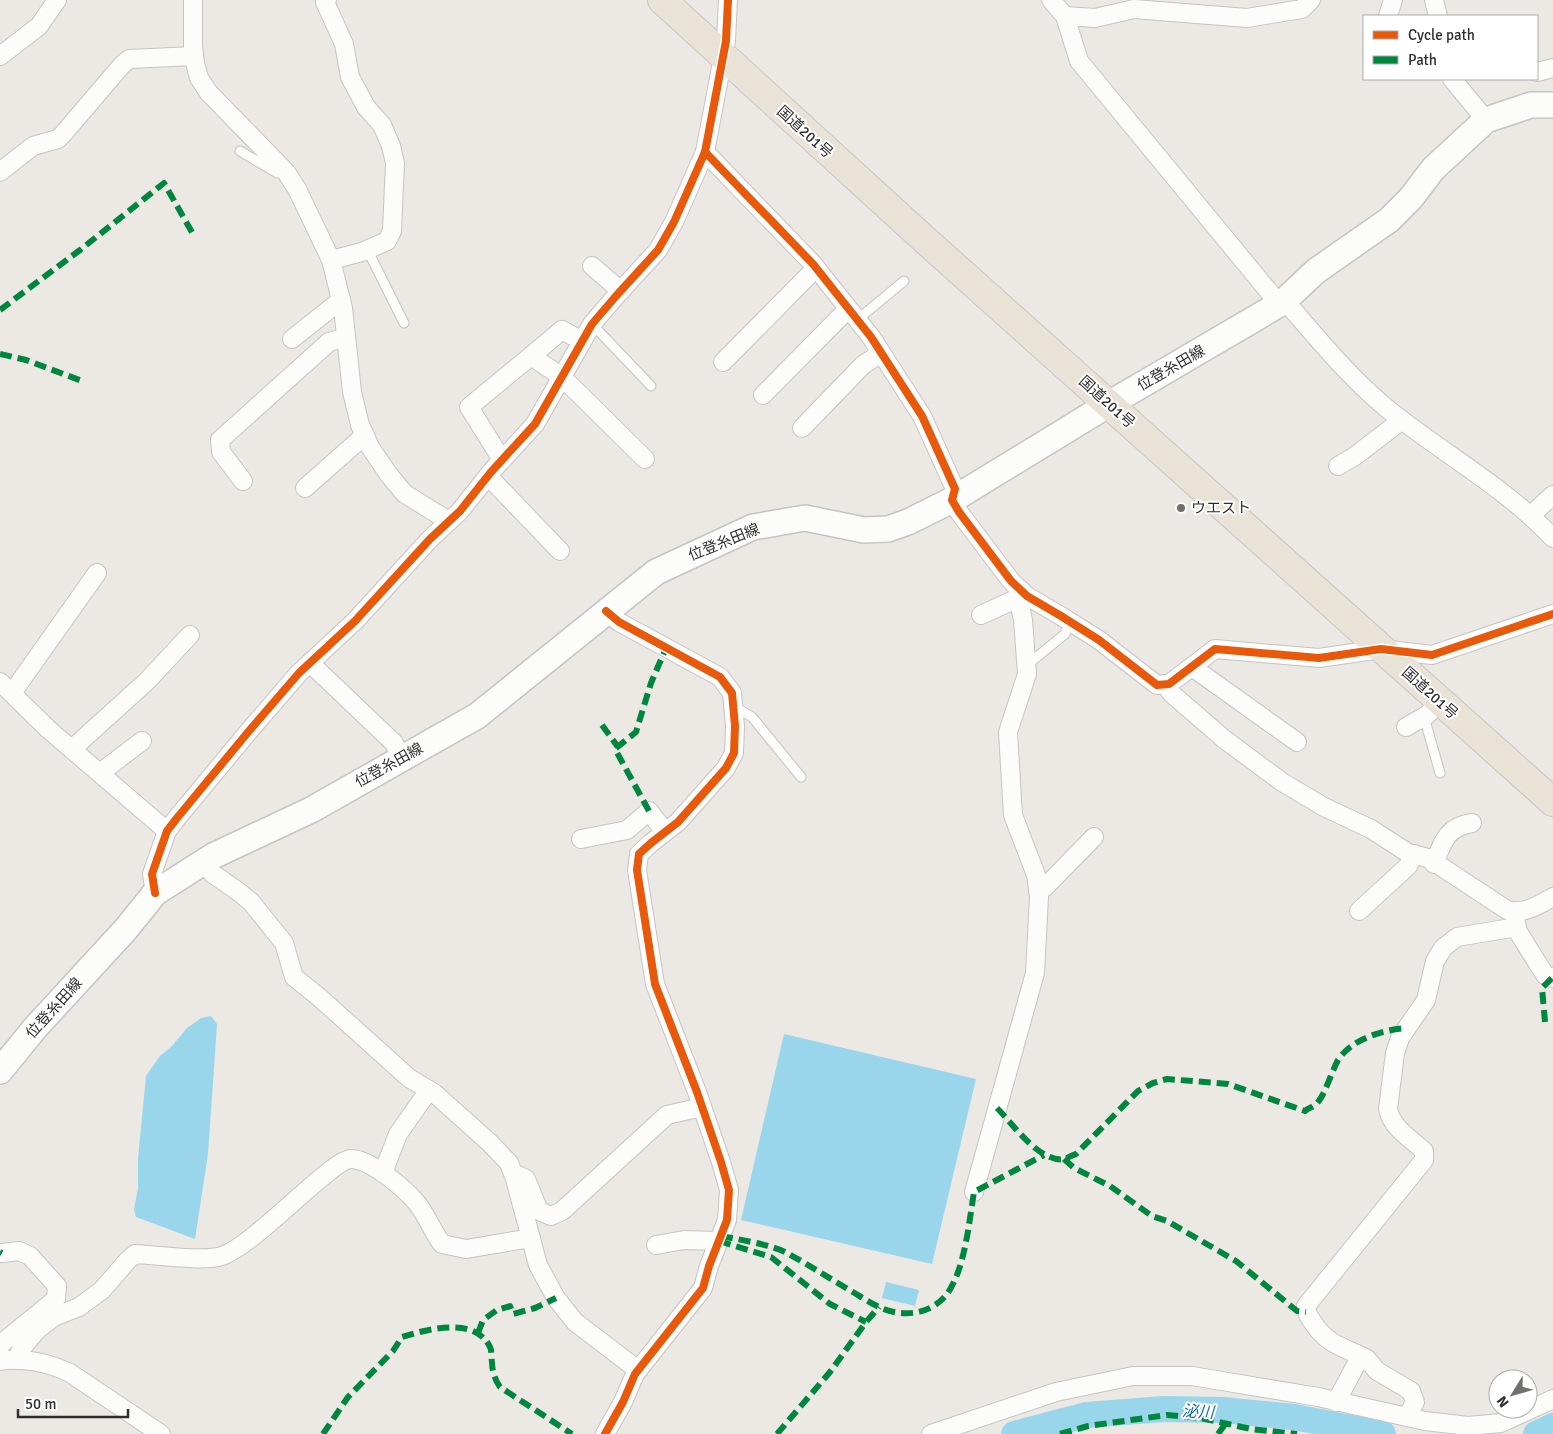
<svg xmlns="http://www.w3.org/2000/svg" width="1553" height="1434" viewBox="0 0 1553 1434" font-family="Signika,'Noto Sans JP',sans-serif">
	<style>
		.water { fill: #99d6ec }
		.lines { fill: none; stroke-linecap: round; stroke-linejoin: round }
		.river { stroke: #99d6ec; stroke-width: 26 }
		.service-casing { stroke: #c5c4c5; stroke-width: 11 }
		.minor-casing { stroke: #c5c4c5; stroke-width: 20 }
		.secondary-casing { stroke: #c5c4c5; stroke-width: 28 }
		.trunk-casing { stroke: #c6c5c4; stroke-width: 30 }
		.service { stroke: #fcfcfb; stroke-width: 9 }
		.minor { stroke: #fcfcfb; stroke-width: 18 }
		.secondary { stroke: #fcfcfb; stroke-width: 25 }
		.trunk { stroke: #e9e2d6; stroke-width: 28 }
		.quiet { stroke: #00873e; stroke-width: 6; stroke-dasharray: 12 6; stroke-linecap: butt }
		.cycleway-casing { stroke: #fff; stroke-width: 11 }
		.cycleway { stroke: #e8590c; stroke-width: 8 }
		.poi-dot { fill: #706f6e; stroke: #fff; stroke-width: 2 }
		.labels { text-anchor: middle; stroke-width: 4; stroke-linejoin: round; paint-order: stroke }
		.street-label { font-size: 15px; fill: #2e2e2e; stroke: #fff }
		.poi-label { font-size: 15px; fill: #2e2e2e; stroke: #fff; text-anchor: start }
		.water-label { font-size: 16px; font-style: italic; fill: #0d6fa3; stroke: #fff }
	</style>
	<rect width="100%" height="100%" fill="#ece8e4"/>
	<g class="water">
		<polygon points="211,1016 217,1024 208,1154 195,1239 136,1217 134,1209 138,1188 138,1158 146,1076 160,1056 172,1046 187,1028 201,1018"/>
		<polygon points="784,1034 976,1079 932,1264 741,1220"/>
		<polygon points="886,1282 919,1290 915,1306 882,1298"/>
	</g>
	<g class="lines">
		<g class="river">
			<polyline points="1014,1434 1086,1415 1164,1409 1222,1410 1294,1417 1383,1434"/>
			<polyline points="1536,1434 1553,1426"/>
		</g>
		<defs>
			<g id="service">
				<polyline points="240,151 277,173 281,173"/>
				<polyline points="367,249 404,323"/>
				<polyline points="857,320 904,281"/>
				<polyline points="592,324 651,386"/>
				<polyline points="1027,665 1065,634 1070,622"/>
				<polyline points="733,706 752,717 801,777"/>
				<polyline points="1424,717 1440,773"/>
			</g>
			<g id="minor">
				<polyline points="193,0 193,46 195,63 199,78 209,93 286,172 297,189 331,260 343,308 352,392 360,425 370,447 389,475 405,494 449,521"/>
				<polyline points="327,0 325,2 344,44 350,77 366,107 382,125 391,146 395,163 392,231 387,241 362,252 331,260"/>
				<path d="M1051,0L1065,16L1079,61L1275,299L1283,302L1292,309C1324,346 1353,381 1390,411C1444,454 1506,488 1553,538"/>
				<polyline points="1434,0 1438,16"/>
				<polyline points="1065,16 1095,18 1134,9 1247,18 1302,9 1311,0"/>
				<polyline points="1388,16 1393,0"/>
				<polyline points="0,56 39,26 57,0"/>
				<polyline points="1537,72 1553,68"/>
				<polyline points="1452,79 1486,120"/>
				<polyline points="705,152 813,264 871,337 922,416 955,489 952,500 959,512 1011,581 1027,596 1061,616 1099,640 1157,685 1169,684 1215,649 1319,658 1381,649 1432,655 1553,614"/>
				<polyline points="0,172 33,146 58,139 63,134 122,65 129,59 194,56"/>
				<polyline points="592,266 621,291"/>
				<polyline points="292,339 341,300"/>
				<polyline points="531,356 562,330 582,341"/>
				<polyline points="723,362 816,268"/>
				<polyline points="763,395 848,309"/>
				<polyline points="802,428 863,365 881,353"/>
				<polyline points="502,460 469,407 531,356 562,377 645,459"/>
				<polyline points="1338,466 1355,456 1402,420"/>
				<polyline points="488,476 560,551"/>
				<polyline points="243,481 221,452 220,440 329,342 346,337"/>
				<polyline points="305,488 365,435"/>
				<polyline points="1530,516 1553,495"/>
				<polyline points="981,615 1018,598"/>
				<polyline points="310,663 394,743 401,758"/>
				<polyline points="1192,667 1297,742"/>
				<polyline points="0,682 48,729 167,831"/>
				<path d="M1165,684L1172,694L1224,739L1282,782L1324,807L1371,829L1408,853L1428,858L1507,910C1523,915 1539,905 1553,897"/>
				<polyline points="12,693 97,573"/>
				<polyline points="1406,727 1427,715 1440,702"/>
				<polyline points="72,749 147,681 190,635"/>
				<polyline points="100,773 142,741"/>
				<polyline points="581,839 627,830 649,811 665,832"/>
				<polyline points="204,862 213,874 239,892 251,902 284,943 294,977 320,998 409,1078 434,1093 490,1143 509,1163 515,1179 538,1265 556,1298 575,1322 638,1370"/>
				<path d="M1434,864C1443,842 1446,827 1472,823"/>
				<polyline points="1038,890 1045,887 1094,837"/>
				<polyline points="155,893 152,874 167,831 177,818 249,731 299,673 355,621 430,539 460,511 491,472 535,424 592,324 616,296 658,250 674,222 705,152 726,41 728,0"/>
				<polyline points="1359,911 1408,866 1414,854"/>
				<polyline points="1515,917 1517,930 1545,975 1553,978"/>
				<polyline points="383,1173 398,1134 429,1090"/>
				<polyline points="515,1174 526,1179 539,1211 551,1216 562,1211 667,1115 702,1107"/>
				<polyline points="974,1192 1035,973 1039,897 1036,875 1013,815 1008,732 1027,674 1023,620 1018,598 1022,591"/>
				<polyline points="656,1245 684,1240 719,1241"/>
				<polyline points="0,1347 2,1343 56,1299 57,1286 30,1256 19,1251 2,1253"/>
				<polyline points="1357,1354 1367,1359 1377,1371 1411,1391 1415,1402 1407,1417"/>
				<path d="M17,1360L21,1349L38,1329L54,1317L79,1307L102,1290L128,1260L135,1254C156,1255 204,1262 222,1256C256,1244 332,1159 351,1159C370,1159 404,1188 416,1202C427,1215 432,1231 442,1244L466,1249L531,1238"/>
				<path d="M0,1361C23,1357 49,1363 70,1373L161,1434"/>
				<path d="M1336,1402L1358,1361L1357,1354C1339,1346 1326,1342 1314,1324C1310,1318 1306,1314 1306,1306L1424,1160V1151C1411,1139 1391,1127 1388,1109L1395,1053L1400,1038L1426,1000L1435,961L1443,948L1457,937L1517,927"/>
				<polyline points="605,1434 623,1402 635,1374 703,1288 709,1266 727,1220 729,1190 721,1162 697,1092 655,984 637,870 639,854 651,843 678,822 726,768 734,753 735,726 732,693 720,677 619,622 606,611"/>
				<polyline points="931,1434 1056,1392 1133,1376 1192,1376 1318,1397 1425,1421 1468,1426 1501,1423 1553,1399"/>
			</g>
			<polyline id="secondary" points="0,1071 35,1028 126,929 155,893 213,856 311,810 477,716 656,572 753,527 805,518 864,530 888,529 908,522 952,500 1109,404 1283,302 1316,271 1389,220 1411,198 1433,169 1486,120 1531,105 1553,105"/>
			<polyline id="trunk" points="662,0 924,239 1553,802"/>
		</defs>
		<use href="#service" class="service-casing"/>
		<use href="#minor" class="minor-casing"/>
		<use href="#secondary" class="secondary-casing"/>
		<use href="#trunk" class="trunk-casing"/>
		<use href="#service" class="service"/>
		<use href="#minor" class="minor"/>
		<use href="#secondary" class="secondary"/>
		<use href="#trunk" class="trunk"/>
		<g class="quiet">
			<polyline points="0,310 80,250 164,183 193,234"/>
			<polyline points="0,354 26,360 82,381"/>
			<polyline points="602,725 618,747"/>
			<polyline points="649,811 615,749 636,732 651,683 666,648"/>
			<polyline points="1545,1022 1542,988 1552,978"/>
			<path d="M997,1108C1012,1123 1040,1164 1065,1159C1068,1158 1072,1155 1076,1154L1138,1091L1153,1083L1167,1079L1228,1084L1305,1111C1309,1108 1315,1106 1318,1102C1325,1094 1332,1071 1338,1060C1352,1039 1382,1030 1406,1028"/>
			<polyline points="1064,1159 1074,1168 1110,1186 1152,1216 1167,1221 1236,1261 1297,1311 1306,1312"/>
			<path d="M721,1236C740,1240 770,1244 787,1253C807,1264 826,1276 846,1288C857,1294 868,1302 879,1307C902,1318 931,1315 947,1294C965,1269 969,1222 974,1192L1044,1155"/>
			<polyline points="719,1241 771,1257 830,1304 866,1322"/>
			<polyline points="0,1252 2,1253"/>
			<polyline points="478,1333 483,1320 497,1310 510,1306 513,1314 535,1308 556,1298"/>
			<path d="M323,1434L348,1397L393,1351L402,1337C428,1329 475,1316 490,1347C492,1351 491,1357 492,1362C492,1371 495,1380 500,1387L572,1434"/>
			<polyline points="777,1434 830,1372 866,1322 879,1307"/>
			<polyline points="1060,1434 1088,1426 1167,1415 1201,1418 1251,1429 1297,1434"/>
			<polyline points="1218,1434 1226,1423"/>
		</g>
		<defs>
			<g id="cycleway">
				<polyline points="705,152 813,264 871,337 922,416 955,489 952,500 959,512 1011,581 1027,596 1061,616 1099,640 1157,685 1169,684 1215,649 1319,658 1381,649 1432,655 1553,614"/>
				<polyline points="155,893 152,874 167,831 177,818 249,731 299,673 355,621 430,539 460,511 491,472 535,424 592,324 616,296 658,250 674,222 705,152 726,41 728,0"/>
				<polyline points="605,1434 623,1402 635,1374 703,1288 709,1266 727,1220 729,1190 721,1162 697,1092 655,984 637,870 639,854 651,843 678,822 726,768 734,753 735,726 732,693 720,677 619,622 606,611"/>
			</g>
		</defs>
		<use href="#cycleway" class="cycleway-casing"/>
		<use href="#cycleway" class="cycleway"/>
	</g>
	<circle class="poi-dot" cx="1181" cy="508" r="5"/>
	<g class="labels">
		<g class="street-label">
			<text transform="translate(805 132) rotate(42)" y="5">国道201号</text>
			<text transform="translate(1171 368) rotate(-30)" y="5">位登糸田線</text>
			<text transform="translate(1107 402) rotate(42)" y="5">国道201号</text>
			<text transform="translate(724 542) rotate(-22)" y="5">位登糸田線</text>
			<text transform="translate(1430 693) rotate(42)" y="5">国道201号</text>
			<text transform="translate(389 765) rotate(-29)" y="5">位登糸田線</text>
			<text transform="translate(54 1008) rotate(-48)" y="5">位登糸田線</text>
		</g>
		<g class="poi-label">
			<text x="1191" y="513">ウエスト</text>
		</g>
		<g class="water-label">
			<text transform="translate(1198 1411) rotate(3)" y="6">泌川</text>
		</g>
	</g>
	<rect x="1363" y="15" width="175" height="65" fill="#ffffff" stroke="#ababab"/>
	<rect x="1373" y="31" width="25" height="8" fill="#e8590c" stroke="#ababab"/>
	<text x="1408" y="40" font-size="15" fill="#2e2e2e">Cycle path</text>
	<rect x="1373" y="56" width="25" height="8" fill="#00873e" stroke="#ababab"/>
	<text x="1408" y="65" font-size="15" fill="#2e2e2e">Path</text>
	<g transform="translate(1513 1394) rotate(233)"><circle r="24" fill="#ffffff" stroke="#ababab"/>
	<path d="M0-4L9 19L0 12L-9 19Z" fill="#706f6e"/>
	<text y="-8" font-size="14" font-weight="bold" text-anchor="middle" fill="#2e2e2e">N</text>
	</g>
	<path d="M18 1409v8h110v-8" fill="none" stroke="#2e2e2e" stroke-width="2.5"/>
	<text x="25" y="1409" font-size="15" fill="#2e2e2e" stroke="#ffffff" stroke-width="4" paint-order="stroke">50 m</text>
</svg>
